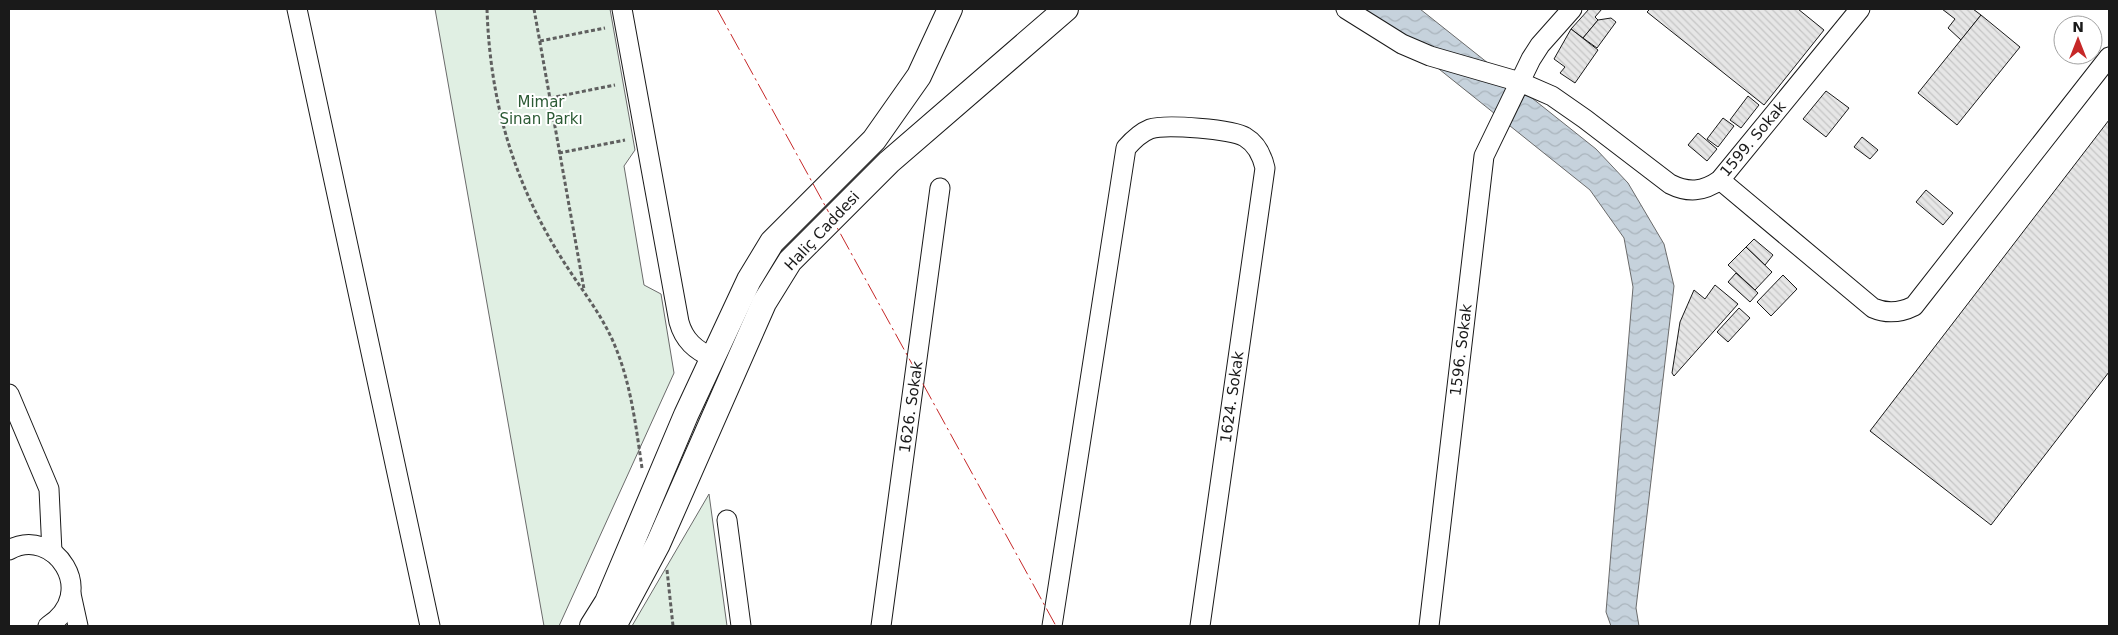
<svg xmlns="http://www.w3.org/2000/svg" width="2118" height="635" viewBox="0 0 2118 635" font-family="'DejaVu Sans',sans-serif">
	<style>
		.park { fill: #e0efe3; stroke: #6a6a6a }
		.water { fill: url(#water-waves); stroke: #6a6a6a }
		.building { fill: url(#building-back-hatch); stroke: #1a1a1a }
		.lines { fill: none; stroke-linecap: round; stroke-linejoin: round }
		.minor-casing { stroke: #1a1a1a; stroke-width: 21 }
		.major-casing { stroke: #1a1a1a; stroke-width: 26 }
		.path { stroke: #5f5f5f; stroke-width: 3; stroke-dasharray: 4 2.5; stroke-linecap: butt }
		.minor { stroke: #fff; stroke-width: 19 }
		.major { stroke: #fff; stroke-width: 24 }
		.power { stroke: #c62828; stroke-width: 1; stroke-dasharray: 18 4 2.5 4; stroke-linecap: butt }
		.labels { text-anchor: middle; stroke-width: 4; stroke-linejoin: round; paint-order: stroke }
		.park-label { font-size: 15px; fill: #2b5a34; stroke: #fff }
		.street-label { font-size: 15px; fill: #1a1a1a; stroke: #fff }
	</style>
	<defs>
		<pattern id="water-waves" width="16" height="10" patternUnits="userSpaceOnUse" patternTransform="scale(1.25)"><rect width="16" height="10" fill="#c6d2dc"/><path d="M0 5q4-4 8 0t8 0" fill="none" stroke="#aab4bc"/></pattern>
		<pattern id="building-back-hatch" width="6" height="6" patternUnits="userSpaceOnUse" patternTransform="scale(1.25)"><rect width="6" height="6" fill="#e6e6e6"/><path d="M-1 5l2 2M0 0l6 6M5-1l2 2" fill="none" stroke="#c5c5c5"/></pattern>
	</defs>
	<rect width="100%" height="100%" fill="#fff"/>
	<g class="park">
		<polygon points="435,9 610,9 635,150 624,166 644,285 661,294 674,373 559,626 544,626"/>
		<polygon points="709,494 727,626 632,626"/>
	</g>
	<polygon class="water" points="1364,9 1420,9 1596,149 1628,183 1664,244 1674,286 1636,608 1639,626 1611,626 1606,612 1633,287 1624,238 1590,190"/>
	<g class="building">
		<polygon points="1589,9 1602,9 1595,17 1598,20 1583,38 1571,29"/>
		<polygon points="1650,9 1798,9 1824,30 1764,105 1647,12"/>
		<polygon points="1942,9 1973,9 1981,15 1961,40 1948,28 1955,19"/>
		<polygon points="1981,15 2020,47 1957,125 1918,93"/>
		<polygon points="1611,18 1616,22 1597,48 1583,38 1598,20"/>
		<polygon points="1571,29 1598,50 1575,83 1560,73 1565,67 1554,59"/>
		<polygon points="1826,91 1849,108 1826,137 1803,119"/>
		<polygon points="1748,96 1759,105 1741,128 1730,120"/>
		<polygon points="1723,118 1734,126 1718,147 1707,139"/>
		<polygon points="2109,120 2109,372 1991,525 1870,431"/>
		<polygon points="1698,133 1717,149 1707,161 1688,145"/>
		<polygon points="1862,137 1878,150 1870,159 1854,147"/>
		<polygon points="1926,190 1953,213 1943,225 1916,202"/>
		<polygon points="1754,239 1773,255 1765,265 1746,247"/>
		<polygon points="1746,247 1772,272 1755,290 1728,265"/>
		<polygon points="1736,273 1758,293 1750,302 1728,282"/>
		<polygon points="1783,275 1797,289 1771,316 1757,302"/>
		<polygon points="1715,285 1738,304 1674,376 1672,373 1680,322 1694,290 1705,299"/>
		<polygon points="1739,308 1750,318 1728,342 1717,332"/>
	</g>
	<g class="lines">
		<defs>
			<g id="minor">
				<polyline points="297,9 430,626"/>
				<path d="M622,9L679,322C684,340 695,350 713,358"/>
				<path d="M1346,9L1402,44L1430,56L1520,82L1552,96L1585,119L1670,184C1688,193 1703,192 1720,180L1860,9"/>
				<path d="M1720,180L1873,308C1887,314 1900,313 1914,306L2109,57"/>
				<polyline points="9,394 49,489 52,552"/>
				<polyline points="727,520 741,626"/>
				<path d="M9,550C54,525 100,593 48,626"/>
				<polyline points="71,594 78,626"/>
				<polyline points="881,626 940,188"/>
				<path d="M1052,626L1126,148C1133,140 1140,133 1150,129C1165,124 1233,129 1245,137C1257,144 1262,155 1265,168L1200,626"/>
				<polyline points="1429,626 1484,156 1531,59 1540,45 1572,9"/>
			</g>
			<g id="major">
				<polyline points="592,626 607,602 686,415 749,280 772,242 874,140 919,76 950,9"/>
				<polyline points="614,626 658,544 764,303 790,261 889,162 1066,9"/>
			</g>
		</defs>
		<use href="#minor" class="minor-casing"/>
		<use href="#major" class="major-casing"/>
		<g class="path">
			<path d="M487,9C490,101 513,181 562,259C580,288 602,314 615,346C631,384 636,427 642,468"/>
			<polyline points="534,9 584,289"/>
			<polyline points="540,41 605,28"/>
			<polyline points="550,98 615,85"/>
			<polyline points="559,153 625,140"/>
			<polyline points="667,570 673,626"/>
		</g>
		<use href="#minor" class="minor"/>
		<use href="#major" class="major"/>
		<polyline class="power" points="717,9 1056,626"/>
	</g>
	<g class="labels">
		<g class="park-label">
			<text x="541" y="107">Mimar<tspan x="541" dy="17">Sinan Parkı</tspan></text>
		</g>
		<g class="street-label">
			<text transform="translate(1753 139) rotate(-50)" y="5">1599. Sokak</text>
			<text transform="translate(822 231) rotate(-47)" y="5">Haliç Caddesi</text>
			<text transform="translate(1461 350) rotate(-83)" y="5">1596. Sokak</text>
			<text transform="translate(1232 397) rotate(-82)" y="5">1624. Sokak</text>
			<text transform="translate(911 407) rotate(-82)" y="5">1626. Sokak</text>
		</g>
	</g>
	<rect width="2118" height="635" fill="none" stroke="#1a1a1a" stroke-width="20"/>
	<g transform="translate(2078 40)"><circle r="24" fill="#ffffff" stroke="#a3a3a3"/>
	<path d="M0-4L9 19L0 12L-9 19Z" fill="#c62828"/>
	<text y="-8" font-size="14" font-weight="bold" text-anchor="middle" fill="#1a1a1a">N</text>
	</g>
</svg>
